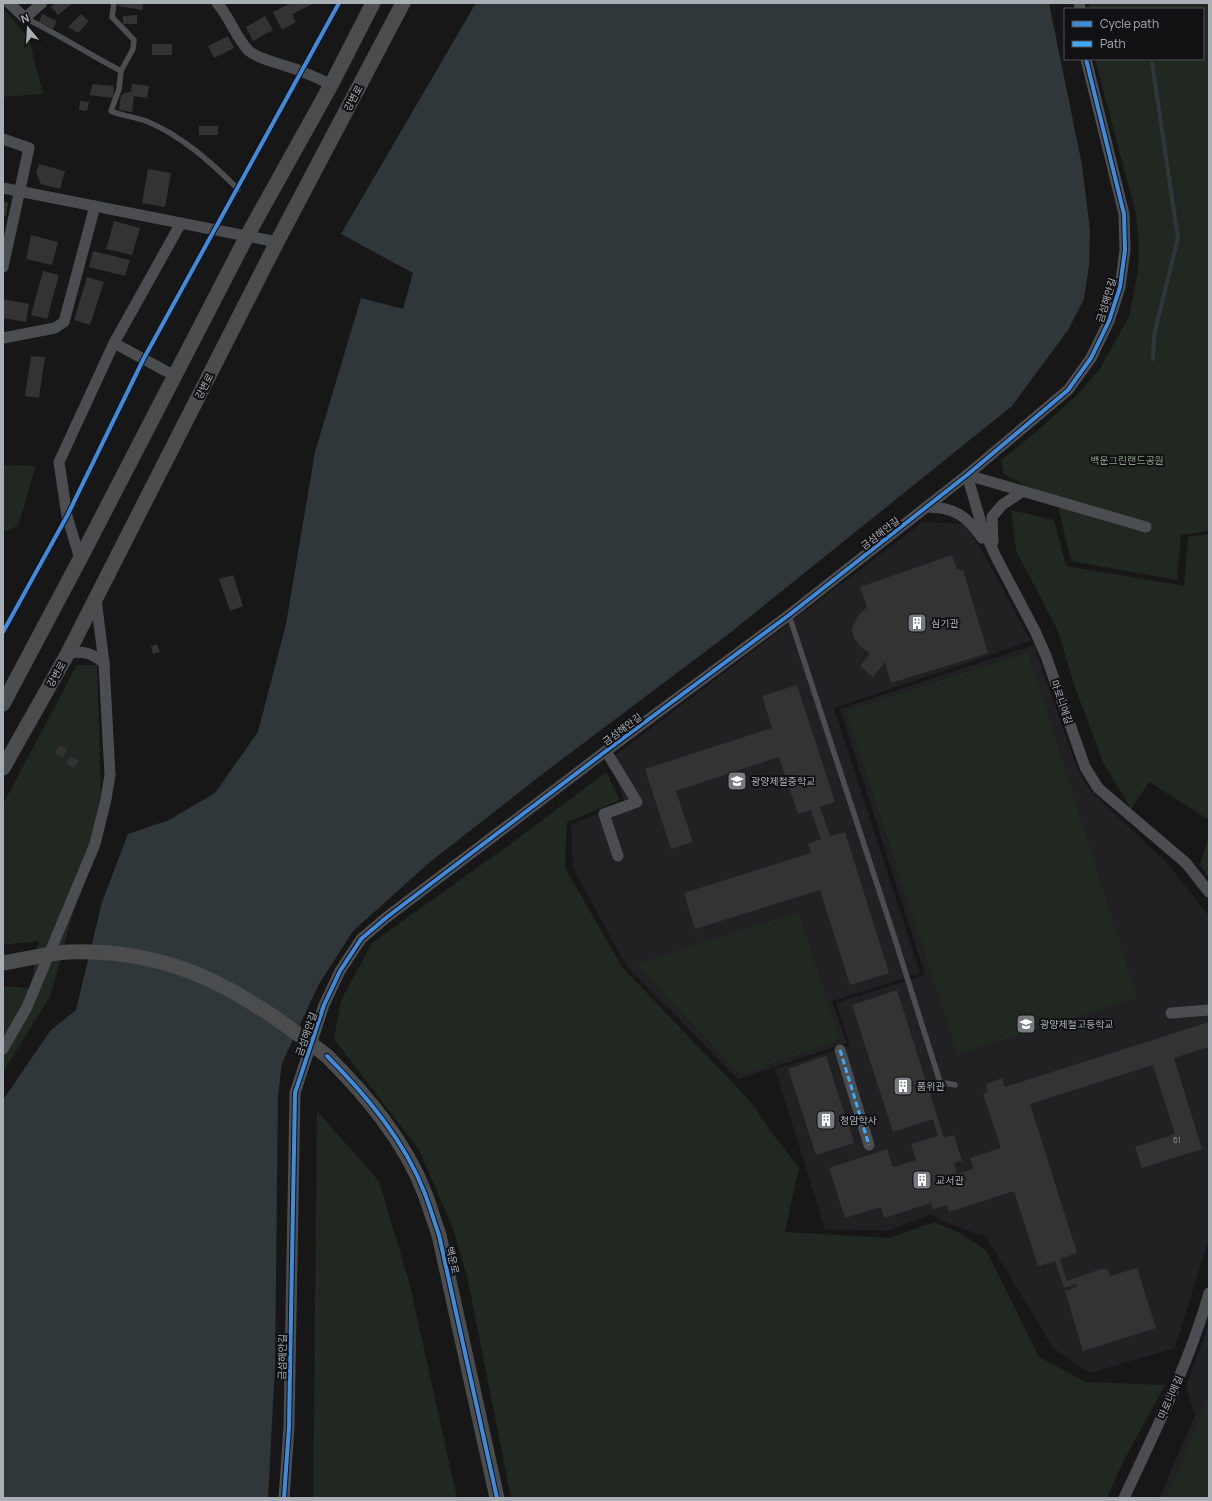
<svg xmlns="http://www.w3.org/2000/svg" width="1212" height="1501" viewBox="0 0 1212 1501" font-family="Manrope,'Noto Sans KR',sans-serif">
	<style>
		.built { fill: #212123 }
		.green { fill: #212721 }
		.water { fill: #2f373b }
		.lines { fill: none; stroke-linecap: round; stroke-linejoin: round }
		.stream { stroke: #2f373b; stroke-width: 4 }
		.building { fill: #333334 }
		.lane { stroke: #4c4d50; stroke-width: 5.5 }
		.street { stroke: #4c4d50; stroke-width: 11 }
		.secondary { stroke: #4a4c4d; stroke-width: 15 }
		.secondary-bridge { stroke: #4a4c4d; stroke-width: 15 }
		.quiet { stroke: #3fa9f5; stroke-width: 3; stroke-dasharray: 6 3; stroke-linecap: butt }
		.cycleway-casing { stroke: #111113; stroke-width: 6 }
		.cycleway { stroke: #408adc; stroke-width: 4 }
		.labels { text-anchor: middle; stroke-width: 4; stroke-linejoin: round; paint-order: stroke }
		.number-label { font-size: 8px; fill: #8c9096 }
		.street-label { font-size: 10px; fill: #aaafb6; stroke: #111113 }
		.park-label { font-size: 10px; fill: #849f83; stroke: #111113 }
		.poi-label { font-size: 10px; fill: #aaafb6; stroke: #111113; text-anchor: start }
	</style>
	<rect width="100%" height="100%" fill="#171717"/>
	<g class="built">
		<polygon points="923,522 964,524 979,545 1031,641 834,708 920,973 832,1001 847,1043 738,1079 627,967 573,868 571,825 625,802 609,760"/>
		<polygon points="1034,645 1077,768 1085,783 1102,802 1167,863 1209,916 1209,1238 1175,1348 1090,1373 1053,1348 986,1237 942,1221 931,1214 887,1231 825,1229 775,1069 850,1046 836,1003 925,975 840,709"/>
		<polygon points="1209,1324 1209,1498 1159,1498 1195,1416 1186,1387"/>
	</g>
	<g class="green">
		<polygon points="1089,3 1209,3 1209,531 1181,535 1177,580 1071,561 1056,498 1037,492 1004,474 1001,460 1035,433 1077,395 1099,370 1129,317 1138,270 1139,244 1136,214 1095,59 1203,59 1203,9 1089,9"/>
		<polygon points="3,8 29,39 43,94 3,97"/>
		<polygon points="3,465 36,466 18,526 3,532"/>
		<polygon points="1011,510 1054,520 1066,566 1184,586 1188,537 1209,534 1209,820 1149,782 1131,809 1103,762 1075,687 1057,629 1016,551"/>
		<polygon points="1028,652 1137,998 958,1054 846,711"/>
		<polygon points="77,665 97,665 101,792 90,849 51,995 3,1072 3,986 30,988 39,941 3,945 3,804"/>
		<polygon points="606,772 620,800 567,822 565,868 623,968 752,1103 772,1133 799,1168 785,1232 890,1238 934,1222 960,1233 986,1250 1039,1357 1086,1382 1165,1385 1122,1464 1107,1498 511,1498 467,1276 452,1226 419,1150 334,1039 341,1000 373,942 513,842"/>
		<polygon points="1209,836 1209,878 1200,865"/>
		<polygon points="798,912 840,1040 740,1075 637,964"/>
		<polygon points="317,1111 379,1181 410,1285 457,1498 313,1498"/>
		<polygon points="1209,1393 1209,1498 1166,1498 1182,1464"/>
	</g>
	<polygon class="water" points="476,3 1049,3 1082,165 1090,230 1089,266 1084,299 1068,330 1012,406 726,636 553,766 430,862 353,931 319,984 282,1063 278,1095 275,1366 268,1498 3,1498 3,1100 50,1031 76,1010 102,902 128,834 169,820 215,793 258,732 286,624 315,452 361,298 403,309 413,273 341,234"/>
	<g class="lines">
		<polyline class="stream" points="1152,63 1178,238 1154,335 1153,359"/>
	</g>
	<g class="building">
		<polygon points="55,3 73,3 58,15 51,7"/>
		<polygon points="119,3 143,3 142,10 118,6"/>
		<polygon points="291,3 315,3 292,14 296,22 282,30 273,12"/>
		<polygon points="42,14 57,21 53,29 39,22"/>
		<polygon points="81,14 89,21 78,33 68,27"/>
		<polygon points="137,15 137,24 123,24 123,16"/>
		<polygon points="265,16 273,30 253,41 246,27"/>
		<polygon points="228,36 234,48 214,58 208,46"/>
		<rect x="152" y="44" width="20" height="11"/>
		<polygon points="93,84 114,86 113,98 89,95"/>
		<polygon points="132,84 149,86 147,98 134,96 132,112 119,110 121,95 131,91"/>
		<polygon points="80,101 89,102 87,111 79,110"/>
		<rect x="199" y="126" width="19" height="9"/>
		<polygon points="39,164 65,171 60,189 41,184 36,173"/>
		<polygon points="148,169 171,173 165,207 142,203"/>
		<polygon points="3,201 8,203 6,216 3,215"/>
		<polygon points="114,221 140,228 132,255 106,249"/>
		<polygon points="31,235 58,242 52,265 26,259"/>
		<polygon points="93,251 130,260 125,276 89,267"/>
		<polygon points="43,271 59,275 47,319 31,315"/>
		<polygon points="87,277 104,282 90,325 74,320"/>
		<polygon points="3,299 29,304 26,322 3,318"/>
		<polygon points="31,356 45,357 39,398 25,396"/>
		<polygon points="952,555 957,569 963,570 988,653 891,683 885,662 873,677 860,666 870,654 860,646 854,638 852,629 857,617 867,607 860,587"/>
		<polygon points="233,575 243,606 230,611 219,579"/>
		<polygon points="157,644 160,652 153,654 151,646"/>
		<polygon points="797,685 835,802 820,807 830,836 845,832 889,973 850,985 820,890 695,929 684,893 811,853 808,844 821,839 811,810 798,814 779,757 676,791 693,842 671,849 645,769 772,728 762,696"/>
		<polygon points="59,745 67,749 63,758 55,753"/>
		<polygon points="70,756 79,761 74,768 66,764"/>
		<polygon points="897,990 944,1138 954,1135 962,1161 954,1163 957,1174 974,1169 970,1158 1001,1148 983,1094 988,1092 986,1084 1002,1078 1005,1087 1209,1022 1209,1047 1174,1058 1202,1149 1142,1168 1135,1147 1175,1134 1153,1065 1030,1104 1077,1253 1060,1259 1067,1281 1101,1269 1108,1270 1110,1276 1137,1268 1156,1328 1083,1351 1065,1291 1077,1287 1076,1284 1064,1288 1055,1261 1038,1266 1014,1191 949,1212 947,1205 933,1209 931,1203 884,1218 881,1207 845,1218 829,1168 887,1149 893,1167 916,1160 911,1144 938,1136 933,1119 893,1132 852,1005"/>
		<polygon points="826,1056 854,1143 816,1155 788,1069"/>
	</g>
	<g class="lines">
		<g class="lane">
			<polyline points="114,3 112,17 134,40 133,49 121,71"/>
			<path d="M25,18C58,34 88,54 121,71L119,89L111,111C122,116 135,117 146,121C181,135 212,163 238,189"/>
			<polyline points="789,615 894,936 940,1082 955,1085"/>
		</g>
		<g class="street">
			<polyline points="9,3 25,18 42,3"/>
			<path d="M217,3C230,17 235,37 249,51C259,60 290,66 303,72C313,76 322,80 331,85"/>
			<polyline points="1079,3 1080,9"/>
			<polyline points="3,139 29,148 3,267"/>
			<polyline points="3,188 277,242"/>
			<polyline points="3,338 55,328 64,322 95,206"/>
			<polyline points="114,343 175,376"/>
			<polyline points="967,475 981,523 995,555 1035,631 1046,656 1085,767 1098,788 1186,863 1209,892"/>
			<polyline points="967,475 1146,527"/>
			<path d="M927,507C954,507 967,516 982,538"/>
			<polyline points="993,542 992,517 1002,505 1023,491"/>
			<polyline points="80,559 67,516 59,462 114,343 181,223"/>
			<path d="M68,653C84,651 92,653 104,663"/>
			<polyline points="606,751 637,802 604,814 618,856"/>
			<polyline points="1171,1013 1209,1010"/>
			<polyline points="3,1049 27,1007 95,844 106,799 110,775 104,663 96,599"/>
			<polyline points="840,1050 869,1145"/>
			<polyline points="284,1498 289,1427 295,1093 324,1005 340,971 361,939 387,917 606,751 789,615 967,475 1068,390 1091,358 1109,321 1120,287 1125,250 1124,214 1086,59"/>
			<path d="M1124,1498C1155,1431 1189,1364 1209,1293"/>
		</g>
		<g class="secondary">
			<polyline points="3,704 80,559 247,236 331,85 373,3"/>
			<polyline points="3,768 68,653 277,242 403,3"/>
			<path d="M327,1056C366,1095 405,1141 425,1194C430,1207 434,1221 439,1235L497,1498"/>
		</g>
		<path class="secondary-bridge" d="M3,963C24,960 47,953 69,952C177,948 245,993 327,1056"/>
		<polyline class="quiet" points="840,1050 869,1145"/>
		<defs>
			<g id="cycleway">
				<polyline points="3,632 67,516 144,358 339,3"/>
				<path d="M327,1056C366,1095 405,1141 425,1194C430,1207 434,1221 439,1235L497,1498"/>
				<polyline points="284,1498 289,1427 295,1093 324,1005 340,971 361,939 387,917 606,751 789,615 967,475 1068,390 1091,358 1109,321 1120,287 1125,250 1124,214 1086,59"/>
			</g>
		</defs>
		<use href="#cycleway" class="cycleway-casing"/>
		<use href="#cycleway" class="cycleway"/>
	</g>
	<defs>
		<symbol id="building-square" viewBox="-11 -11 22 22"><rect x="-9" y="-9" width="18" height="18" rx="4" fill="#777a7e" stroke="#111113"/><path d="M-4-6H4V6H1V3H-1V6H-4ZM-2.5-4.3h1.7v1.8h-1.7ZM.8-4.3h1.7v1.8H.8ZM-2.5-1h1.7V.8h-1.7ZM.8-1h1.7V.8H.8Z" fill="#fff"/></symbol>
		<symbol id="school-square" viewBox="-11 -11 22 22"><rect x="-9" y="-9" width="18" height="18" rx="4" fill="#777a7e" stroke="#111113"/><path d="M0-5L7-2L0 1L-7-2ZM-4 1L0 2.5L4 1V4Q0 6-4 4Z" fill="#fff"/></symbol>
	</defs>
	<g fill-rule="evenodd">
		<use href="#building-square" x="906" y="612" width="22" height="22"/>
		<use href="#school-square" x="726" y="770" width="22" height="22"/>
		<use href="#school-square" x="1015" y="1013" width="22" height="22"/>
		<use href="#building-square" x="892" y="1075" width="22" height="22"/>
		<use href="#building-square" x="815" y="1109" width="22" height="22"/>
		<use href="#building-square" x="911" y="1169" width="22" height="22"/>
	</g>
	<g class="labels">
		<g class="number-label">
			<text x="1177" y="1143">61</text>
		</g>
		<g class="street-label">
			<text transform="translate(353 98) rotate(-62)" y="4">강변로</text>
			<text transform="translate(1106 300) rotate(-73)" y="4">금섬해안길</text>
			<text transform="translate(204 386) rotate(-63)" y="4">강변로</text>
			<text transform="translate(880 533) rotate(-38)" y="4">금섬해안길</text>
			<text transform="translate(56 674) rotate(-60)" y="4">강변로</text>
			<text transform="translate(1062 702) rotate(71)" y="4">마로니에길</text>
			<text transform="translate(622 729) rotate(-37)" y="4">금섬해안길</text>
			<text transform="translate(306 1034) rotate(-71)" y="4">금섬해안길</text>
			<text transform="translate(453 1260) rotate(77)" y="4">백운로</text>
			<text transform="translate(282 1357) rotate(-89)" y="4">금섬해안길</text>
			<text transform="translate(1170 1397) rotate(-66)" y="4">마로니에길</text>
		</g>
		<g class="park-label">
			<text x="1127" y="464">백운그린랜드공원</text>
		</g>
		<g class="poi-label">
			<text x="931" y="627">심기관</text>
			<text x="751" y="785">광양제철중학교</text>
			<text x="1040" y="1028">광양제철고등학교</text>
			<text x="917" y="1090">품위관</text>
			<text x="840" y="1124">청암학사</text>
			<text x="936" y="1184">교서관</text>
		</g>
	</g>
	<rect width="1212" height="1501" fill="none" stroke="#aaafb6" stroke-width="8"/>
	<rect x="1064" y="8" width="140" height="52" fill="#111113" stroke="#4e5054"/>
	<rect x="1072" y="21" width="20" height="6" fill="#408adc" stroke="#4e5054"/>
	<text x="1100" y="28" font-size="12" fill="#aaafb6">Cycle path</text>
	<rect x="1072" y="41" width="20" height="6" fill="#3fa9f5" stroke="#4e5054"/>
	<text x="1100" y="48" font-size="12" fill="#aaafb6">Path</text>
	<g transform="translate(28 28) rotate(342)" stroke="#111113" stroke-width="3" paint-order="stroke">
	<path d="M0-3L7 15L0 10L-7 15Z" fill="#aaafb6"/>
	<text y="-6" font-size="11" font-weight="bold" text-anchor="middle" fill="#aaafb6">N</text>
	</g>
</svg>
